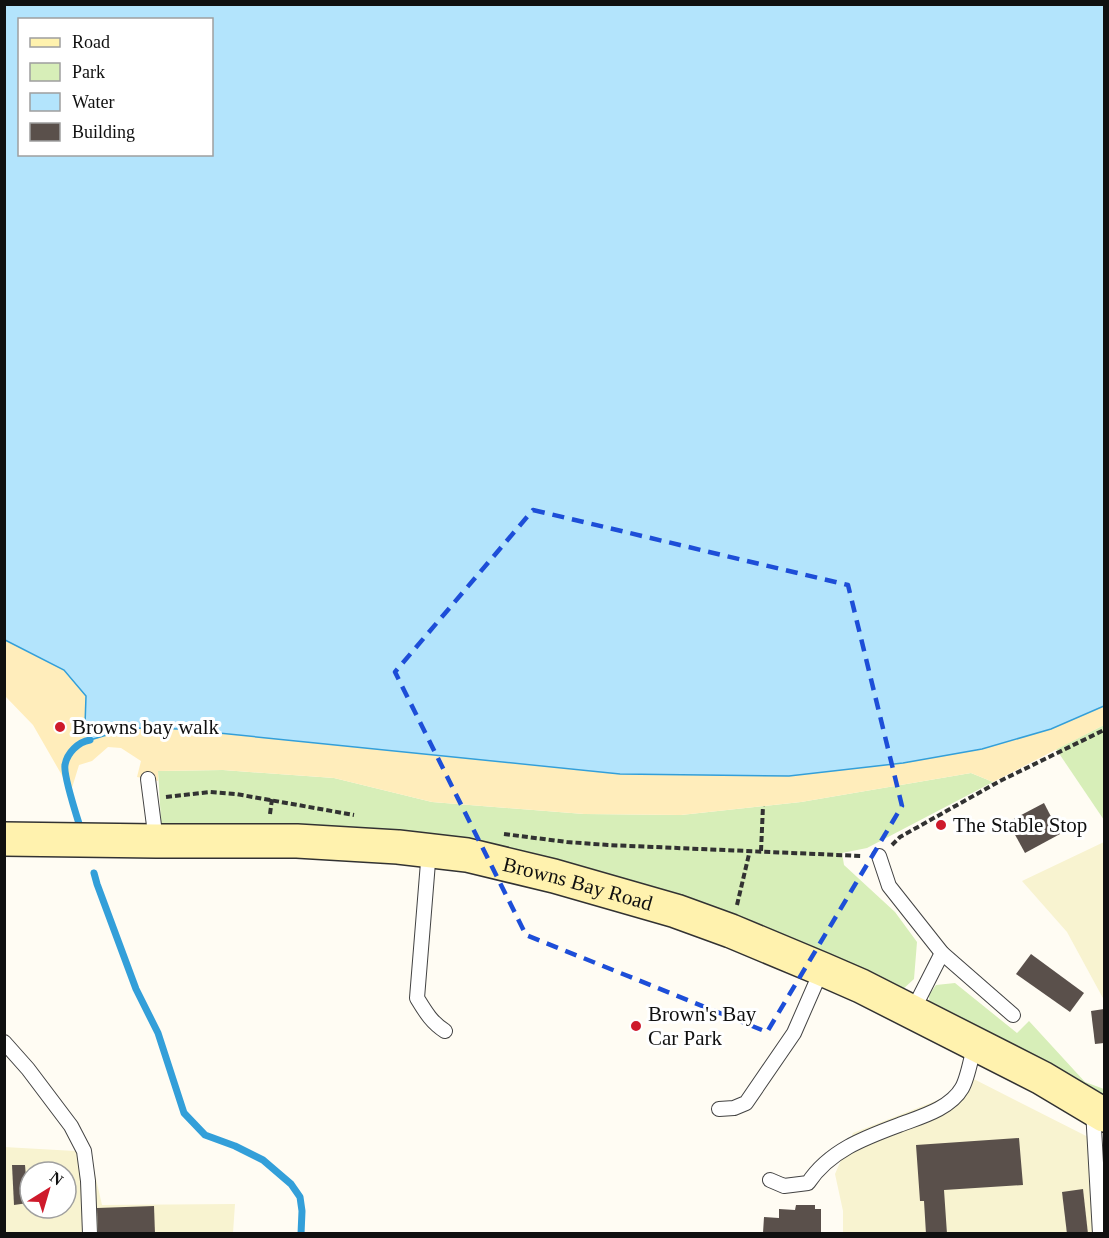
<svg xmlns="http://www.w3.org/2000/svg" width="1109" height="1238" viewBox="0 0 1109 1238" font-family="Georgia,serif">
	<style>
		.farmland { fill: #f8f3d0; fill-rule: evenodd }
		.green { fill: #d7eeb8 }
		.sand { fill: #ffedbb }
		.water { fill: #b3e4fc; stroke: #339fd9; stroke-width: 1.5; fill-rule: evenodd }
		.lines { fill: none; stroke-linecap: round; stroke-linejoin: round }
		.stream { stroke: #339fd9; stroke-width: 7 }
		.building { fill: #5a504b }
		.service-casing { stroke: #434343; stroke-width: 16 }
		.secondary-casing { stroke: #323232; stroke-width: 36 }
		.path { stroke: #323232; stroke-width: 4; stroke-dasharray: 6 3; stroke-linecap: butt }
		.service { stroke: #fff; stroke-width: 14 }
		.secondary { stroke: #fff2ae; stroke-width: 33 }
		.marked { fill: none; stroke: #1d4ed8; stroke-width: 4.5; stroke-dasharray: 12 8; stroke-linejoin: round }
		.poi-dot { fill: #ce1a2b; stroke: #fff; stroke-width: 2 }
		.labels { text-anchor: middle; stroke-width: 6; stroke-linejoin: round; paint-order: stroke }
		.poi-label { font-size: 21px; fill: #101010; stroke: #fff; text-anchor: start }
		.street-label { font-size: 21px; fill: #101010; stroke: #fff }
	</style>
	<rect width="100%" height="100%" fill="#fffcf3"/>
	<g class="farmland">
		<polygon points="1104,842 1104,1000 1067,932 1022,881"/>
		<polygon points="960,1072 1104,1145 1104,1233 843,1233 843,1211 835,1174 853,1133 946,1097 957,1086"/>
		<path d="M4,1147L75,1151L89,1148L102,1205L235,1204L233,1233H5ZM30,1172H66V1208H30Z"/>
	</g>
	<g class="green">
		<polygon points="1104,725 1104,820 1056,749"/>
		<polygon points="223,770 334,778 432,802 584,814 681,815 801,802 971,773 993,782 867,848 842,853 844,865 895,912 917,942 914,979 901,991 510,856 162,837 158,771"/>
		<polygon points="955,983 1017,1033 1029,1021 1085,1082 1104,1089 1104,1104 930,1012 929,995 936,985"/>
	</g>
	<polygon class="sand" points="4,584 1104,674 1104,725 993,782 971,773 801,802 681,815 584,814 432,802 334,778 223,770 158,771 158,781 137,777 141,761 121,748 108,747 92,761 79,765 71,791 33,725 5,696"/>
	<path class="water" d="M4,5H1104V706L1051,729L982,749L903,763L789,776L620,774L179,729L130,728L90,740L85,725L86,696L64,670L5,640ZM20,20H212V154H20Z"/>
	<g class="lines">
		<g class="stream">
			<path d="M81,830C77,817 63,775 65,765C67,753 78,742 90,740"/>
			<polyline points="94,873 97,884 136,989 158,1033 184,1113 205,1135 235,1146 263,1160 291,1184 300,1197 302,1211 301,1234"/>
		</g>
	</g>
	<g class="building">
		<polygon points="1044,803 1060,834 1025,853 1008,822"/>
		<polygon points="1031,954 1084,993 1070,1012 1016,974"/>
		<polygon points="1104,1009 1104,1043 1095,1044 1091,1011"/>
		<polygon points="1019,1138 1023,1185 944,1190 947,1234 926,1234 924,1201 920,1201 916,1145"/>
		<polygon points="12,1165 25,1165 28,1203 14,1205"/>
		<polygon points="1083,1189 1088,1234 1067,1234 1062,1192"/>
		<polygon points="796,1205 815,1205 815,1209 821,1209 821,1234 763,1233 764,1217 779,1218 779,1209 795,1210"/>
		<polygon points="154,1206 155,1234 98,1234 97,1208"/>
	</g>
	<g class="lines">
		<defs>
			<g id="service">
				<polyline points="148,779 156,841"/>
				<path d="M429,850L417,998C425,1011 431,1022 445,1031"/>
				<polyline points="879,856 889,886 942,953 1013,1015"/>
				<polyline points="912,1012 942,953"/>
				<polyline points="4,1042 28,1069 71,1126 84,1151 88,1181 90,1234"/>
				<polyline points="719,1109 734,1108 746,1103 794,1033 822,969"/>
				<polyline points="1093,1110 1100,1234"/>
				<path d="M770,1180L784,1186L808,1183C829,1151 864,1138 899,1125C920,1117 950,1109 962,1088C968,1078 971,1057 975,1044"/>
			</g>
			<g id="secondary">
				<path id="s1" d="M4,839L156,841H297L398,847L467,855L554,876L676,911L731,931L822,969L861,986L1042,1078L1104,1115"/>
			</g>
		</defs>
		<use href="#service" class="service-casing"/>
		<use href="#secondary" class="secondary-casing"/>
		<g class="path">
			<polyline points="166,797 210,792 236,794 354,815"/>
			<polyline points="270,814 272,799"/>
			<polyline points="504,834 567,842 608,845 862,856"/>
			<polyline points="892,845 900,837 1000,781 1104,730"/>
			<polyline points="761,851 763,806"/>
			<polyline points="737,905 750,850"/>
		</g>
		<use href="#service" class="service"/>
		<use href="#secondary" class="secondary"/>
	</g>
	<path class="marked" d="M533,510L848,585L902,806L767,1032L526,935L395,672Z"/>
	<g class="poi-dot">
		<circle cx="60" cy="727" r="6"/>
		<circle cx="941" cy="825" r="6"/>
		<circle cx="636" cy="1026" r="6"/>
	</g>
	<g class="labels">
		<g class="poi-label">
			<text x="72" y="734">Browns bay walk</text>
			<text x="953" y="832">The Stable Stop</text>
			<text x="648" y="1021">Brown's Bay<tspan x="648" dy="24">Car Park</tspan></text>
		</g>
		<g class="street-label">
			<text dy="7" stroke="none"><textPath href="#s1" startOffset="578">Browns Bay Road</textPath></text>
		</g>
	</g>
	<rect width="1109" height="1238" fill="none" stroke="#101010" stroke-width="12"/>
	<rect x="18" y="18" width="195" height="138" fill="#ffffff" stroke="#9f9f9f" stroke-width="1.5"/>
	<rect x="30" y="38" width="30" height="9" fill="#fff2ae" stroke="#9f9f9f" stroke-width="1.5"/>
	<text x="72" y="48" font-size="18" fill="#101010">Road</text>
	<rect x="30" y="63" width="30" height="18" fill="#d7eeb8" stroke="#9f9f9f" stroke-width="1.5"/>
	<text x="72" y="78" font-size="18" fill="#101010">Park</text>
	<rect x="30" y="93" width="30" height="18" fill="#b3e4fc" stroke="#9f9f9f" stroke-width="1.5"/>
	<text x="72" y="108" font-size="18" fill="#101010">Water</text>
	<rect x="30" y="123" width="30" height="18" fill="#5a504b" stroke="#9f9f9f" stroke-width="1.5"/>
	<text x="72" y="138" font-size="18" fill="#101010">Building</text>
	<g transform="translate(48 1190) rotate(37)"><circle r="28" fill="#ffffff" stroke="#9f9f9f" stroke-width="1.5"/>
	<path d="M0-4.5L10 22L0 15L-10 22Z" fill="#ce1a2b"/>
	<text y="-9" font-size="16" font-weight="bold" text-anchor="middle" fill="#101010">N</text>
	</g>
</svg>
